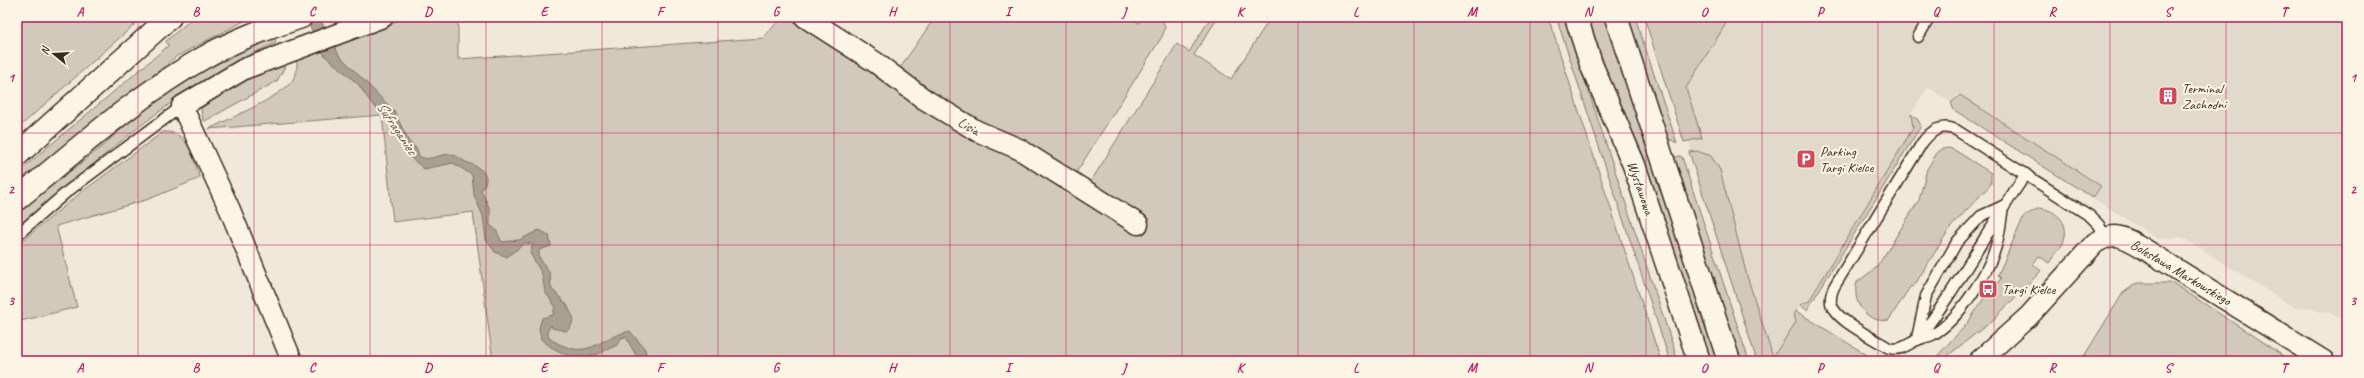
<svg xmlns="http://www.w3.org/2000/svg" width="2364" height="378" viewBox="0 0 2364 378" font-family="Caveat,sans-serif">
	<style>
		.built { fill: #e1d9c9 }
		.green { fill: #d2c9ba; stroke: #867a6c }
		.water { fill: #aaa091; stroke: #7e7163 }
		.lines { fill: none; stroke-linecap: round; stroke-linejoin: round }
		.lane-casing { stroke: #3b2a1e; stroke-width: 13 }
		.street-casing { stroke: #3b2a1e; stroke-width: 23 }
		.secondary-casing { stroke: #3b2a1e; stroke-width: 25 }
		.highway-casing { stroke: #3b2a1e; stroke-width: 25 }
		.lane { stroke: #fcf5e5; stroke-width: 10 }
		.street { stroke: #fcf5e5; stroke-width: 20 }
		.secondary { stroke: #fcf5e5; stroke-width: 22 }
		.highway { stroke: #fcf5e5; stroke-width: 22 }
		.grid { fill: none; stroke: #c2185b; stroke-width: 1; stroke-opacity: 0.55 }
		.labels { text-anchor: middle; stroke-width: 4; stroke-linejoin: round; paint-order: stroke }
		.poi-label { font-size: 14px; fill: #3b2a1e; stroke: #fcf5e5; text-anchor: start }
		.street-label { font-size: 14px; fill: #3b2a1e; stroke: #fcf5e5 }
		.water-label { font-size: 15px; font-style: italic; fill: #625346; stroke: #fcf5e5 }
		.neatline { fill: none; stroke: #c2185b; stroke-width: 1.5 }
		.grid-label { font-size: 13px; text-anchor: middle; font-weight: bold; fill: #c2185b }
	</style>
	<rect width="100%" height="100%" fill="#f0e9d9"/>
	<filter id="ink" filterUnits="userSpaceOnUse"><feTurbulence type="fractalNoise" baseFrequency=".025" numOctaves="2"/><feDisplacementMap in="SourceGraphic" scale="8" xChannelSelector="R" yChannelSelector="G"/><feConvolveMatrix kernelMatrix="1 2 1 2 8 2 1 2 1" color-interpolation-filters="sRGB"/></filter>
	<g filter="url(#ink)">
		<polygon class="built" points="1730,17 2347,17 2347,323 2329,312 2324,313 2308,307 2295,308 2182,237 2158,239 2093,198 2102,186 2089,177 1957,94 1952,103 1928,87 1911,113 1914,128 1808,301 1800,305 1794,315 1796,322 1773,357 1747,276 1720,170 1700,151 1692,152 1689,141 1686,88"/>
		<g class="green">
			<polygon points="17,17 143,17 17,129"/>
			<polygon points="194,17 252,17 177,56 17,186 17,173 168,46 166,41"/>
			<path d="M406,17H458V59L763,38L782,17H793L821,35L898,71L935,17H1129L1139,23L1142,17H1161L1165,27L1163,35L1076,173L1091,181L1177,44L1189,52L1211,17H1218L1194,55L1231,79L1271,17H1548L1661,361H493L473,212L393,222L382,115L209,129C228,119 281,97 292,81C297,73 298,66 296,57L352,40Z"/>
			<polygon points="1556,17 1564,17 1678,361 1670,361"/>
			<polygon points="1588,17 1604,17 1717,361 1711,361 1643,155 1613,90"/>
			<polygon points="1627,17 1635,17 1677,143 1667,138"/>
			<polygon points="1644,17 1730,17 1686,88 1702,138 1684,142"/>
			<path d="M274,34L276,43C178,84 98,162 17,228V213L99,149L134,118L199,70Z"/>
			<path d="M287,63L277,81L205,121L203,120L201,110C209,87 265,71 287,63Z"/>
			<polygon points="1960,95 2101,186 2093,198 1954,110 1951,103"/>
			<polygon points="1911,114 1918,120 1921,126 1807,310 1800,305 1809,301 1913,128"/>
			<path d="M163,132C189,130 193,159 200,178L149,199L56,226L77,307L17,322V245L79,194Z"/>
			<path d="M1942,149L1949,148L1956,151L1991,173V184L1950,228L1914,286L1910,287L1889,320C1867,324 1851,303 1857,282L1877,267L1919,200L1927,169L1937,153Z"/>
			<polygon points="1697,151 1711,156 1720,170 1747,276 1773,357 1796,322 1794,315 1796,311 1877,361 1757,361 1689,152"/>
			<polygon points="1680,156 1682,157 1749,361 1740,361 1674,160 1675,157"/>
			<path d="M2039,208C2053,209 2068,220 2065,236C2064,246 2054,255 2049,263L2039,256L2033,264L2041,271L1993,320L1941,361L1938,355L1967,324L1990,289L1993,291L2001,278L1998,275L2024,216Z"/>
			<polygon points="2137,283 2173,283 2291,361 2081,361 2123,293"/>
		</g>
		<path class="water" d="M305,17H319L339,55L394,111L409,142L417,149L419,156C426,162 439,155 449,154C455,154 460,159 466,162C479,167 494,174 481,190L490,209V225L496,230L502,242L519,240L539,230L549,235L551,246L539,250V257L550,274L551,288L567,305L574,319L570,328L566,331L552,328L551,325L547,332L550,339C590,363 594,339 630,331L645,349L647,361H639L626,337L621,338L617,345L598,354L582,357L568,356L551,347L541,339L539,328L542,318L553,315L555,306L545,292L542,274L530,253L533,244L525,243L507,257L495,252L486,240L483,216L474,195L472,175L453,163L424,169L411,158L396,138L389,120L372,104L358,84L325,56Z"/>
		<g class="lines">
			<defs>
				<g id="lane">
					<polyline points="1918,37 1930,17"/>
					<path d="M2003,206C2001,220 2000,233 1996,246C1988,274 1958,321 1932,335C1927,337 1922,338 1917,340C1906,345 1902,351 1889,348C1875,339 1834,320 1831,303C1830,295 1833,288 1837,282L1922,143C1931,131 1941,123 1956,130L2090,216L2099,225L2105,237"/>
					<polyline points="17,235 68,191 182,106"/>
					<polyline points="1917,338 1926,296 1957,242 1981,216 2003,206"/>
					<path d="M1917,340C1958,288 1988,228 2026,174"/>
				</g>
				<g id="street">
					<polyline points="805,17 875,62 924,99 977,131 1019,149 1138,224"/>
					<polyline points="292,361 230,210 182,106 244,69 383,17"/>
					<path d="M1979,361L2029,316L2095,243C2114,232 2120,235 2138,245L2324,361"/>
				</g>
				<g id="secondary">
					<polyline points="1576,17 1591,64 1634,165 1699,361"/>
					<polyline points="1616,17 1729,361"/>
				</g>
				<g id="highway">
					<polyline points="17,155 170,17"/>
					<path d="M17,199C77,150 136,96 203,58C234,40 268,28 301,17"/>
				</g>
			</defs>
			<use href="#lane" class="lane-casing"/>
			<use href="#street" class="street-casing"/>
			<use href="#secondary" class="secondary-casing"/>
			<use href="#highway" class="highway-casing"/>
			<use href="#lane" class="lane"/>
			<use href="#street" class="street"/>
			<use href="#secondary" class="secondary"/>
			<use href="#highway" class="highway"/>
		</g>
	</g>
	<path class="grid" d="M138,17V361M254,17V361M370,17V361M486,17V361M602,17V361M718,17V361M834,17V361M950,17V361M1066,17V361M1182,17V361M1298,17V361M1414,17V361M1530,17V361M1646,17V361M1762,17V361M1878,17V361M1994,17V361M2110,17V361M2226,17V361M17,133H2347M17,245H2347"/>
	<defs>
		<symbol id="building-square" viewBox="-11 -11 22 22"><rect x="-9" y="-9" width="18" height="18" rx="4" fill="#d1495b" stroke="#fcf5e5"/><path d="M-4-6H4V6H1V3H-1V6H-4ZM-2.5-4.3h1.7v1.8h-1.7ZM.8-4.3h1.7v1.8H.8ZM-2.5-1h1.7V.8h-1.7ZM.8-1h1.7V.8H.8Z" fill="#fff"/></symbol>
		<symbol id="parking-square" viewBox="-11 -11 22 22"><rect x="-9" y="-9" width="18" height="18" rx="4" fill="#d1495b" stroke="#fcf5e5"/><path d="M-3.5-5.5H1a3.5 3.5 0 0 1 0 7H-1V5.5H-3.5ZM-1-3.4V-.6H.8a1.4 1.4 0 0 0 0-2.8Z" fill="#fff"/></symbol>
		<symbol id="bus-square" viewBox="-11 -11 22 22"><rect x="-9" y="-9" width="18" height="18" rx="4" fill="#d1495b" stroke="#fcf5e5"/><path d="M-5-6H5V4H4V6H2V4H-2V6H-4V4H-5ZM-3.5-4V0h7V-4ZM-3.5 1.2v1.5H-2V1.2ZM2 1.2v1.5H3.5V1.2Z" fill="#fff"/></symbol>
	</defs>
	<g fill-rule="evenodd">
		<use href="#building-square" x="2157" y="85" width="22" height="22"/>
		<use href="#parking-square" x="1795" y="148" width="22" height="22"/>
		<use href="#bus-square" x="1977" y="278" width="22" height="22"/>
	</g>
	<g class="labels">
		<g class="poi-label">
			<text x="2182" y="93">Terminal<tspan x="2182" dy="16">Zachodni</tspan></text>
			<text x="1820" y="156">Parking<tspan x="1820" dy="16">Targi Kielce</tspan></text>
			<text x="2002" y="294">Targi Kielce</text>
		</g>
		<g class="street-label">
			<text transform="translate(969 126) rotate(30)" y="5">Lisia</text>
			<text transform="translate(1641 188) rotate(71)" y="5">Wystawowa</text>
			<text transform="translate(2181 272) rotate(31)" y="5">Bolesława Markowskiego</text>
		</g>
		<g class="water-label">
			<text transform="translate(397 128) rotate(56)" y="5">Sufraganiec</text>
		</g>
	</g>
	<rect width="2364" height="378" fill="none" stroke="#fcf5e5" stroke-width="44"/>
	<g transform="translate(54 54) rotate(288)" stroke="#fcf5e5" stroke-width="3" paint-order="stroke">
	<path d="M0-3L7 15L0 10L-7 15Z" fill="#3b2a1e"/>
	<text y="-6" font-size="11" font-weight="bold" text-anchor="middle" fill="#3b2a1e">N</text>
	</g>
	<rect x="22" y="22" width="2320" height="334" class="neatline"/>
	<g class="grid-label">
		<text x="80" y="16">A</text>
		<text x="196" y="16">B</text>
		<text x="312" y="16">C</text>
		<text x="428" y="16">D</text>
		<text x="544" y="16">E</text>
		<text x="660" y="16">F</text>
		<text x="776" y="16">G</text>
		<text x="892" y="16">H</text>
		<text x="1008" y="16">I</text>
		<text x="1124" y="16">J</text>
		<text x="1240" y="16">K</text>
		<text x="1356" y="16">L</text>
		<text x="1472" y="16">M</text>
		<text x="1588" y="16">N</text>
		<text x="1704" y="16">O</text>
		<text x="1820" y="16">P</text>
		<text x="1936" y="16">Q</text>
		<text x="2052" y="16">R</text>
		<text x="2168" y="16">S</text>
		<text x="2284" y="16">T</text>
		<text x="11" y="82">1</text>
		<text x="2353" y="82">1</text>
		<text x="11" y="194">2</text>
		<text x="2353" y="194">2</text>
		<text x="11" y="305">3</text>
		<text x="2353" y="305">3</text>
		<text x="80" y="372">A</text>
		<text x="196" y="372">B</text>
		<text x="312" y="372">C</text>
		<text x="428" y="372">D</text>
		<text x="544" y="372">E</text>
		<text x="660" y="372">F</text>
		<text x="776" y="372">G</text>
		<text x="892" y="372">H</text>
		<text x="1008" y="372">I</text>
		<text x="1124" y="372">J</text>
		<text x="1240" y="372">K</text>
		<text x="1356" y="372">L</text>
		<text x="1472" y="372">M</text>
		<text x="1588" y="372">N</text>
		<text x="1704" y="372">O</text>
		<text x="1820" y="372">P</text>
		<text x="1936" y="372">Q</text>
		<text x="2052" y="372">R</text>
		<text x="2168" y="372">S</text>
		<text x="2284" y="372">T</text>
	</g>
</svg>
